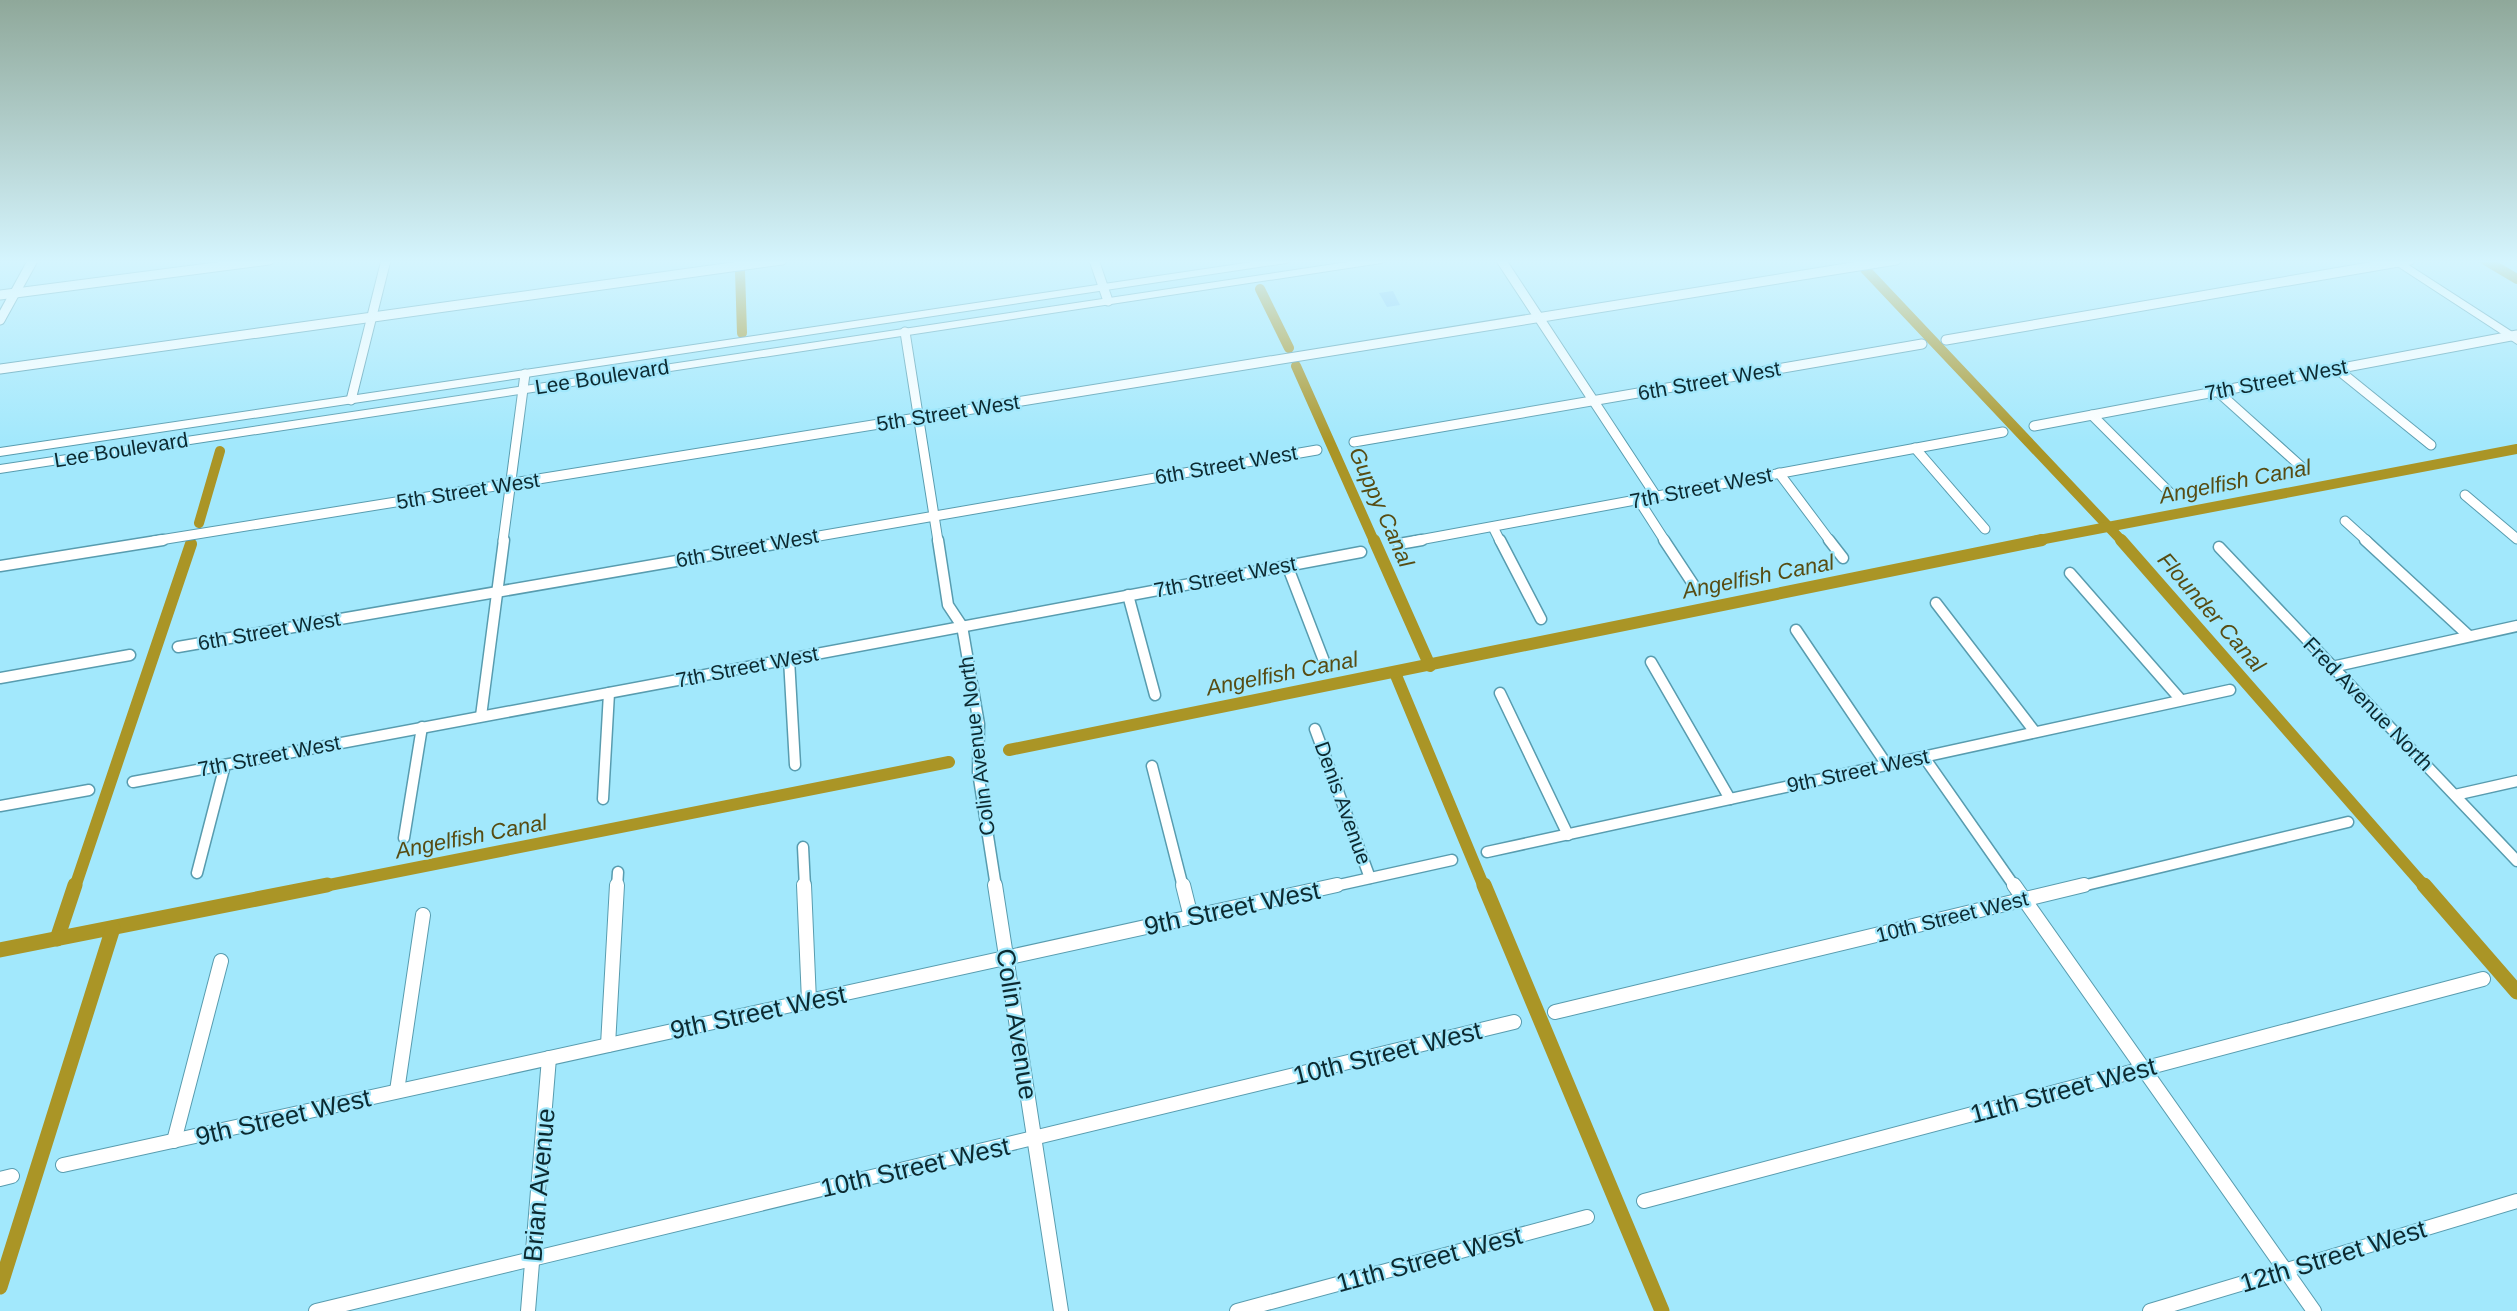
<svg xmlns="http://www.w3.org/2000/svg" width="2517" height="1311" viewBox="0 0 2517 1311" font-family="Helvetica,sans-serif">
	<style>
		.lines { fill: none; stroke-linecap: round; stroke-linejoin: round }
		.canal-far2 { stroke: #aa9526; stroke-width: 10 }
		.canal-far1 { stroke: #aa9526; stroke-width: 12 }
		.canal { stroke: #aa9526; stroke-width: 15 }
		.building { fill: #86ccf8 }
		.minor-far2-casing { stroke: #589caf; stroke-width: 11 }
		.minor-far1-casing { stroke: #589caf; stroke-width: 13 }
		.minor-casing { stroke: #589caf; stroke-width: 16 }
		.secondary-casing { stroke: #589caf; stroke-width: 2 }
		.minor-far2 { stroke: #fff; stroke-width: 9 }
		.minor-far1 { stroke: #fff; stroke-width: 10 }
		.minor { stroke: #fff; stroke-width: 14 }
		.secondary { fill: #fff; fill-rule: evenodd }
		.labels { text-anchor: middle; stroke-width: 4.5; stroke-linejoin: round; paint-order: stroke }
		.street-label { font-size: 21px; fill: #0c2a31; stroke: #a2e8fc }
		.water-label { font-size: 22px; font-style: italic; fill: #574c13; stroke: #a2e8fc }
		.near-street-label { font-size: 26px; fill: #0c2a31; stroke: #a2e8fc }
	</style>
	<rect width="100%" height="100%" fill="#a2e8fc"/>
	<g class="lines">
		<g class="canal-far2">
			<polyline points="2485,260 2517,279"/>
			<polyline points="1865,269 2122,541"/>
			<polyline points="740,271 742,333"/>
			<polyline points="1260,289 1289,348"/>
			<polyline points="1296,366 1374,541"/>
			<polyline points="199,523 220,451"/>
			<polyline points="2034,541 2517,449"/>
		</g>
		<g class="canal-far1">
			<polyline points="1374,540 1430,666"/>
			<polyline points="2121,540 2425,887"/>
			<polyline points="1395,673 1484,887"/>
			<polyline points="1009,750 2042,540"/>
			<polyline points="75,887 191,544"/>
			<polyline points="319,887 949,762"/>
		</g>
		<g class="canal">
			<polyline points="1484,885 1662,1311"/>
			<polyline points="2424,885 2517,992"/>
			<polyline points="57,939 75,885"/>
			<polyline points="0,950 327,885"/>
			<polyline points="0,1287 113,928"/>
		</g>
	</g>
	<polygon class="building" points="1393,291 1400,305 1387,307 1379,293"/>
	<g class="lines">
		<defs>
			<g id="minor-far2">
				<polyline points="1094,260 1108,301"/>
				<polyline points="1501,260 1656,496"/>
				<polyline points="0,295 269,260"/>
				<polyline points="0,320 33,260"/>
				<polyline points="905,332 938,541"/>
				<polyline points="1946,340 2410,260"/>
				<polyline points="0,369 782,260"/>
				<polyline points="2337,369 2431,445"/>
				<polyline points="2217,391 2305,470"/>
				<polyline points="351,400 386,260"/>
				<polyline points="2092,415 2172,495"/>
				<polyline points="2034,426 2517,335"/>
				<polyline points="1354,442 1922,344"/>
				<polyline points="1915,448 1985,529"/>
				<polyline points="1779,473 1830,541"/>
				<polyline points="2465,495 2517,539"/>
				<polyline points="1638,499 1665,541"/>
				<polyline points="2345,521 2367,541"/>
				<polyline points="1493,527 1500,541"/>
				<polyline points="154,541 1896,260"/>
				<polyline points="503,541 525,374"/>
				<polyline points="790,541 1317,450"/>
				<polyline points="1414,541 2003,432"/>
			</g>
			<g id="minor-far1">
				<polyline points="938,540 948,605 962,626 979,724 978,772 996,887"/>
				<polyline points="1500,540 1541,619"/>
				<polyline points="1664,540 1695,587"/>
				<polyline points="1829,540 1843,558"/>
				<polyline points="2365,540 2469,636"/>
				<polyline points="1399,544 1422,540"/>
				<polyline points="2219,547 2517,861"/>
				<polyline points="1287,565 1324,661"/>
				<polyline points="0,566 163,540"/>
				<polyline points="2070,573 2181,700"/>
				<polyline points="1128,595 1155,695"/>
				<polyline points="1936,603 2035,732"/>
				<polyline points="1796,630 1887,765"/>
				<polyline points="178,647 798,540"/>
				<polyline points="789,659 795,765"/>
				<polyline points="1651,662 1730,799"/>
				<polyline points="2332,667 2517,626"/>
				<polyline points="0,678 130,655"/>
				<polyline points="1500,693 1568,835"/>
				<polyline points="481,716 504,540"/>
				<polyline points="1315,729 1370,878"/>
				<polyline points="1924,757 2015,887"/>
				<polyline points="1152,766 1183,887"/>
				<polyline points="133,782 1361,552"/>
				<polyline points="2455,795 2517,781"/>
				<polyline points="603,799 609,693"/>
				<polyline points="0,806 89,790"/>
				<polyline points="404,838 422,727"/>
				<polyline points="803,847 805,887"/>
				<polyline points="1487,852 2230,690"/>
				<polyline points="197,873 225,765"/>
				<polyline points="617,887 618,872"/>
				<polyline points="1330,887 1452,860"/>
				<polyline points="2078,887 2348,822"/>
			</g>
			<g id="minor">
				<polyline points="804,885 809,1001"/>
				<polyline points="995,885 1061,1311"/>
				<polyline points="1183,885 1191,917"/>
				<polyline points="2014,885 2314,1311"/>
				<polyline points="1555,1012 2084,885"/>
				<polyline points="608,1045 617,885"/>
				<polyline points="397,1091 423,915"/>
				<polyline points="174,1141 221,961"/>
				<polyline points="63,1165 1337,885"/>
				<polyline points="0,1179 12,1176"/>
				<polyline points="1644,1201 2483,979"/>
				<polyline points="316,1311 1514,1022"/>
				<polyline points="528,1311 549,1058"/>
				<polyline points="1237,1311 1587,1217"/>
				<polyline points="2150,1311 2517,1201"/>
			</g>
			<g id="secondary">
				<polygon points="1266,260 1292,260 1286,263 0,456 0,448"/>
				<polygon points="1361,260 1387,260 1381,263 0,473 0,465"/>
				<polygon points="2388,260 2401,260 2517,335 2517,344"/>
			</g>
		</defs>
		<use href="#minor-far2" class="minor-far2-casing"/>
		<use href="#minor-far1" class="minor-far1-casing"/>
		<use href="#minor" class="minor-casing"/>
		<use href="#secondary" class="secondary-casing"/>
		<use href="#minor-far2" class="minor-far2"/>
		<use href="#minor-far1" class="minor-far1"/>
		<use href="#minor" class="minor"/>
		<use href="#secondary" class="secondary"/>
	</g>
	<linearGradient id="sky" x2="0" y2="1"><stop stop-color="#8fa89a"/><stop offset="0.59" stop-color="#d5f5fe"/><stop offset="1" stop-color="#d5f5fe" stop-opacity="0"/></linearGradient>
	<rect width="2517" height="443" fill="url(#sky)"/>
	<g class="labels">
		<g class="street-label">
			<text transform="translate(602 377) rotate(-9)" y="7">Lee Boulevard</text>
			<text transform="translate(2276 380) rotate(-11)" y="7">7th Street West</text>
			<text transform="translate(1709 381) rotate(-10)" y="7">6th Street West</text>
			<text transform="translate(948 413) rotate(-9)" y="7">5th Street West</text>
			<text transform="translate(121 450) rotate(-9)" y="7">Lee Boulevard</text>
			<text transform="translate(1226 465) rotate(-10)" y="7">6th Street West</text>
			<text transform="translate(1701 488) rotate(-11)" y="7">7th Street West</text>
			<text transform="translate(468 491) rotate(-9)" y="7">5th Street West</text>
			<text transform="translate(747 548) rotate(-10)" y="7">6th Street West</text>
			<text transform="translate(1225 577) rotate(-11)" y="7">7th Street West</text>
			<text transform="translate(269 631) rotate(-10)" y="7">6th Street West</text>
			<text transform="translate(747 667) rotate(-11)" y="7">7th Street West</text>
			<text transform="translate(2368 704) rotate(46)" y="7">Fred Avenue North</text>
			<text transform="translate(977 746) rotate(-97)" y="7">Colin Avenue North</text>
			<text transform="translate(269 756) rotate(-11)" y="7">7th Street West</text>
			<text transform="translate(1858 771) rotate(-12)" y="7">9th Street West</text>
			<text transform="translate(1343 803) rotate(70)" y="7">Denis Avenue</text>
			<text transform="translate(1952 917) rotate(-14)" y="7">10th Street West</text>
		</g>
		<g class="water-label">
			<text transform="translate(2235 481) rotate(-11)" y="8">Angelfish Canal</text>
			<text transform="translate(1382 507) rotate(66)" y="8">Guppy Canal</text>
			<text transform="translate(1758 576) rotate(-11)" y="8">Angelfish Canal</text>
			<text transform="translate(2212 612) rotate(49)" y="8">Flounder Canal</text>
			<text transform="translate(1282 673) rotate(-11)" y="8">Angelfish Canal</text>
			<text transform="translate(471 836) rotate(-11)" y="8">Angelfish Canal</text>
		</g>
		<g class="near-street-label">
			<text transform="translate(1232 908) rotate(-12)" y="9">9th Street West</text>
			<text transform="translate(758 1012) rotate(-12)" y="9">9th Street West</text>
			<text transform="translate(1017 1024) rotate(81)" y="9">Colin Avenue</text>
			<text transform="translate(1387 1053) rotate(-14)" y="9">10th Street West</text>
			<text transform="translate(2063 1090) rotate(-15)" y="9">11th Street West</text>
			<text transform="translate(283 1117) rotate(-13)" y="9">9th Street West</text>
			<text transform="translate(915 1167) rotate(-13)" y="9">10th Street West</text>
			<text transform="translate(539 1185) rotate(-85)" y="9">Brian Avenue</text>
			<text transform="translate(2333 1256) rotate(-17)" y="9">12th Street West</text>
			<text transform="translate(1429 1259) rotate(-15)" y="9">11th Street West</text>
		</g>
	</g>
</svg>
